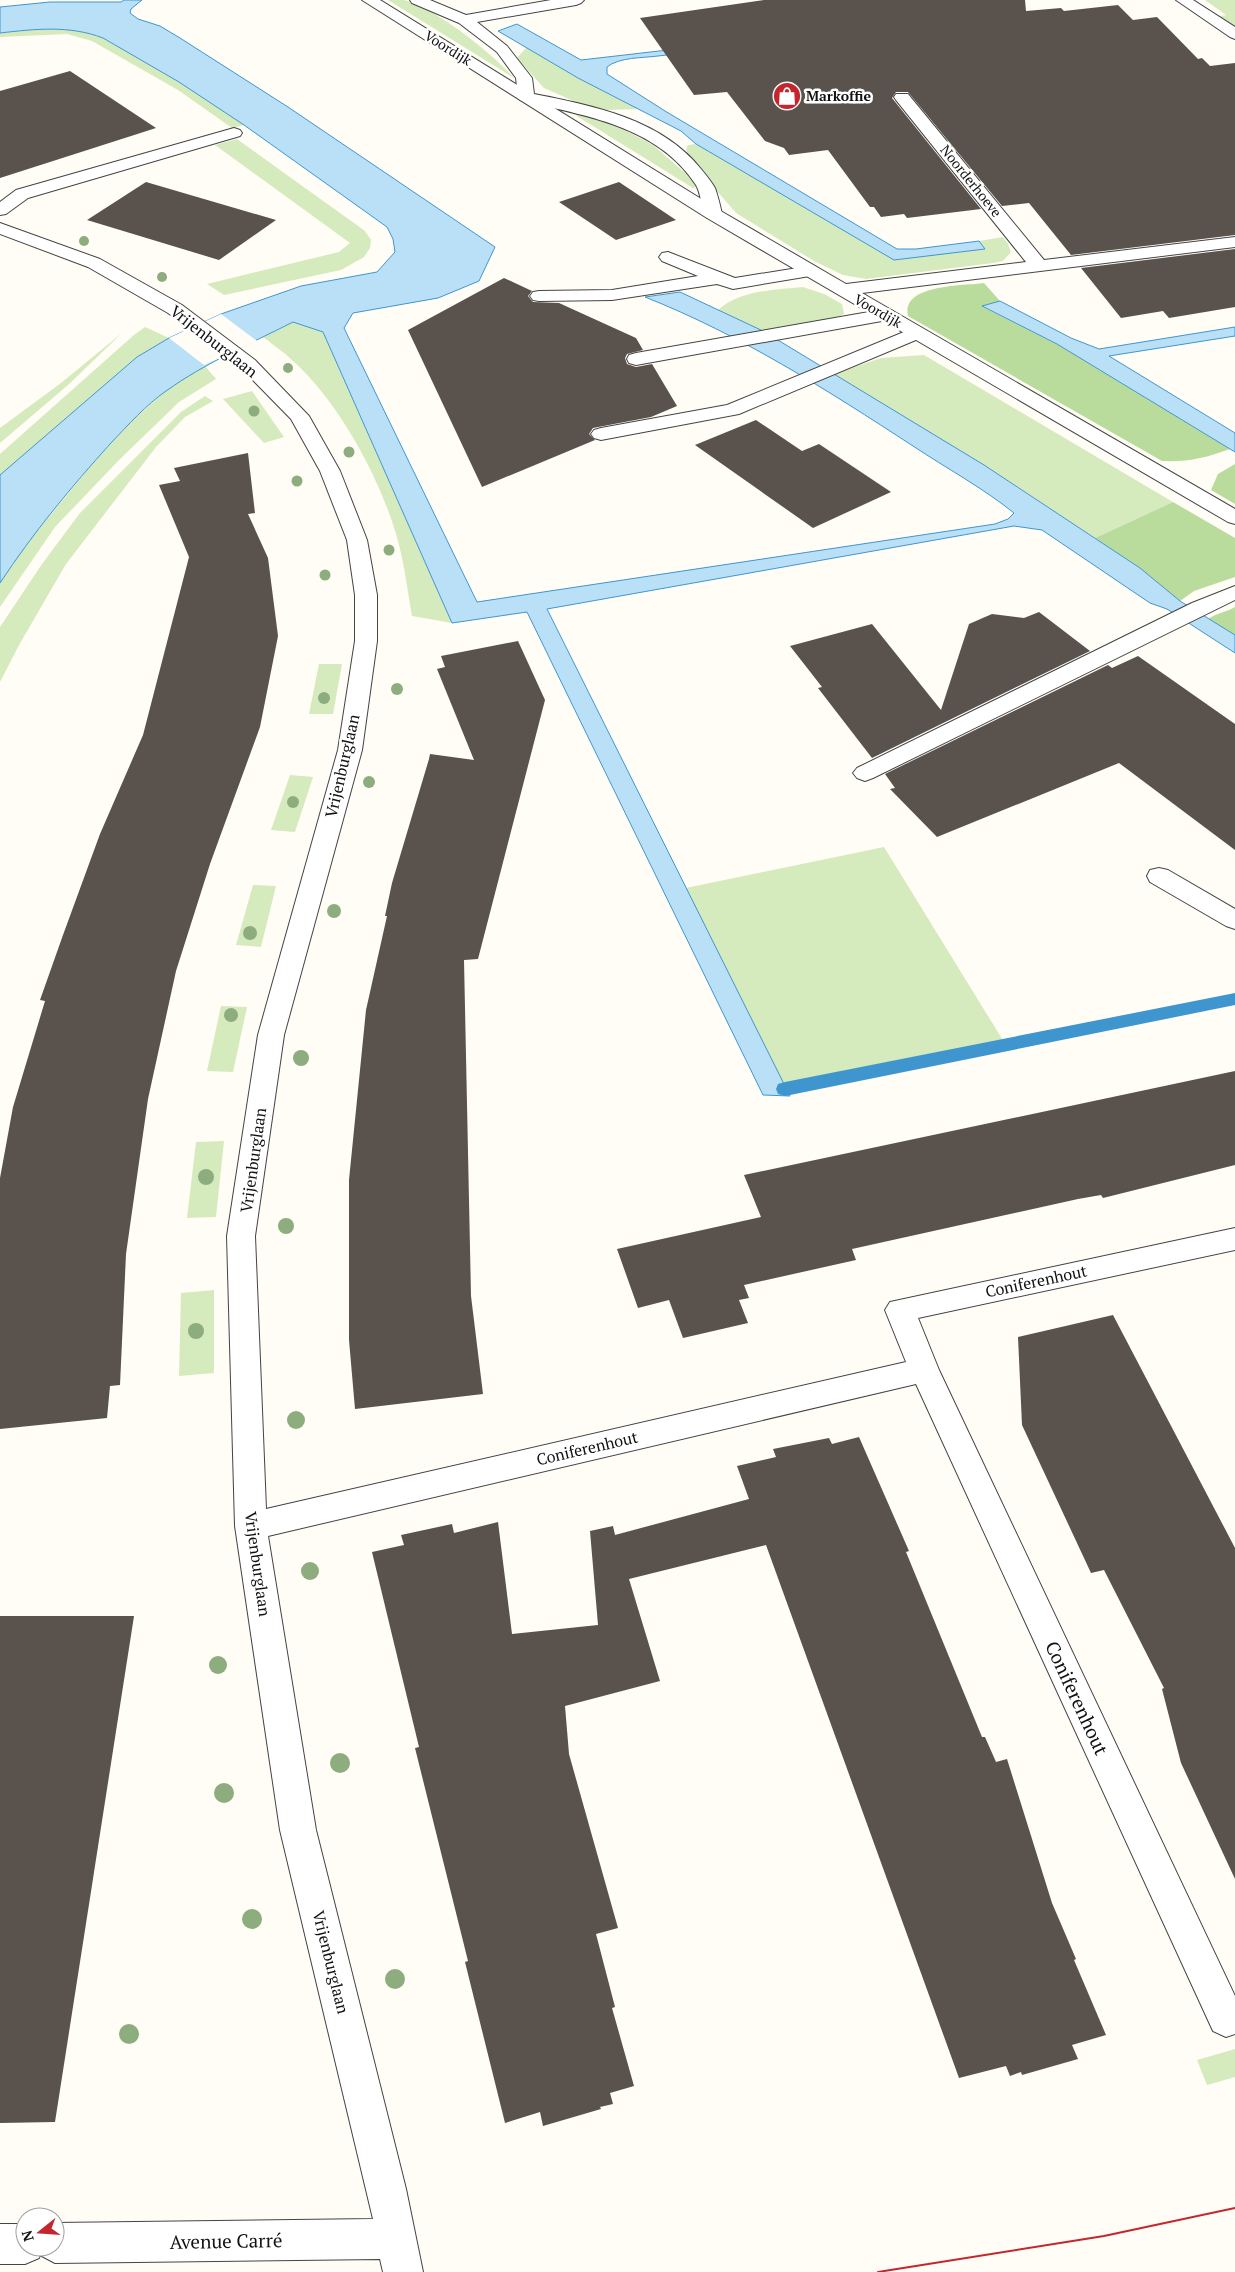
<svg xmlns="http://www.w3.org/2000/svg" width="1235" height="2272" viewBox="0 0 1235 2272" font-family="'PT Serif',serif">
	<style>
		.green { fill: #d5ebbd }
		.forest { fill: #b9dc9c }
		.water { fill: #b9e0f7; stroke: #3f96cf }
		.pier { fill: #fffdf5 }
		.lines { fill: none; stroke-linecap: round; stroke-linejoin: round }
		.stream { fill: #3f96cf; fill-rule: evenodd }
		.building { fill: #5a524d }
		.lane-casing { stroke: #444; stroke-width: 2 }
		.street-casing { stroke: #444; stroke-width: 2 }
		.lane { fill: #fff; fill-rule: evenodd }
		.street { fill: #fff; fill-rule: evenodd }
		.tram { stroke: #c4262e; stroke-width: 2 }
		.tree { fill: #8dad7f }
		.labels { text-anchor: middle; stroke-width: 5; stroke-linejoin: round; paint-order: stroke }
		.far-street-label { font-size: 14px; fill: #111; stroke: #fff }
		.far-poi-label { font-size: 14px; font-weight: bold; fill: #111; stroke: #fff; text-anchor: start }
		.street-label { font-size: 16px; fill: #111; stroke: #fff }
		.near-street-label { font-size: 19px; fill: #111; stroke: #fff }
	</style>
	<rect width="100%" height="100%" fill="#fffdf5"/>
	<g class="green">
		<path d="M388,0C393,0 399,0 404,0C435,8 492,53 514,78Z"/>
		<polygon points="1205,0 1235,0 1235,27 1216,17 1226,15"/>
		<polygon points="43,28 75,30 103,38 179,82 244,125 232,128 178,90 92,41 67,34 0,37 0,33"/>
		<polygon points="527,47 578,78 638,109 607,110 576,102 544,88 517,58"/>
		<polygon points="559,105 623,129 653,145 700,186 693,188"/>
		<polygon points="237,139 365,231 371,240 370,248 364,257 341,270 224,295 207,284 339,252 350,243 215,145"/>
		<polygon points="696,144 894,260 984,248 979,241 1003,237 1008,244 1011,252 1003,261 993,263 866,279 843,275 814,261 736,213 698,169 686,150 688,145"/>
		<path d="M803,287L824,294L842,304L844,314L830,321L763,331L718,310C740,290 774,290 803,287Z"/>
		<path d="M293,322L323,332L452,623L412,616C407,588 404,560 396,534C379,476 338,401 293,361C284,352 273,345 263,337Z"/>
		<polygon points="145,327 169,338 137,357 0,475 0,454 134,335"/>
		<polygon points="122,333 68,385 0,443 0,428 61,383"/>
		<polygon points="924,355 1173,502 1095,538 984,465 834,374 881,358"/>
		<polygon points="204,365 216,379 179,402 119,460 55,527 0,607 0,583 20,552 94,462 132,421 164,392"/>
		<polygon points="252,391 284,437 264,443 223,399"/>
		<polygon points="205,396 213,401 185,417 156,447 66,564 19,645 0,682 0,627 42,564 80,513 181,412"/>
		<polygon points="319,664 342,664 333,714 309,714"/>
		<polygon points="290,775 313,777 295,832 271,830"/>
		<polygon points="884,847 1004,1042 783,1085 686,888"/>
		<polygon points="253,885 276,886 261,947 236,945"/>
		<polygon points="221,1006 247,1007 233,1072 207,1071"/>
		<polygon points="224,1141 216,1217 187,1218 196,1142"/>
		<polygon points="214,1290 214,1373 179,1376 181,1293"/>
		<polygon points="1235,2049 1235,2077 1207,2085 1197,2060"/>
	</g>
	<g class="forest">
		<path d="M984,283L1000,301L983,307L1057,344L1230,449C1205,458 1189,462 1162,461L908,316C901,284 963,286 984,283Z"/>
		<polygon points="1235,464 1235,504 1211,490 1218,474"/>
		<polygon points="1173,502 1235,538 1235,577 1194,591 1180,601 1140,568 1095,538"/>
		<path d="M1235,607V635L1208,619C1217,613 1226,612 1235,607Z"/>
	</g>
	<g class="water">
		<path d="M124,0H142L131,9L130,13L138,19L160,26L180,38L288,107L495,247L479,281L438,298L353,313L344,328L477,602L995,524L1008,519L1014,513C983,488 946,468 913,446C827,390 741,335 645,297L680,292L763,331L984,465L1140,568L1180,601L1235,635V653L1167,609L1150,603L1042,530L1014,526L547,609L790,1096L763,1095L527,612L452,623L323,332L293,322C250,344 205,363 166,391C146,405 128,425 111,443C71,487 33,533 0,583V475L137,357L169,338L221,314L301,286L377,272L395,252L393,239L387,227L244,125L179,82L103,38C69,25 35,29 0,33V7L50,2H121Z"/>
		<path d="M937,19L912,27L658,56C643,58 619,57 607,67V74L665,111L897,249H916L979,241L985,249L894,260L696,144L681,131L578,78L498,31L517,24L581,60Z"/>
		<polygon points="1000,301 1071,338 1099,349 1235,327 1235,336 1109,356 1235,433 1235,452 1057,344 982,306"/>
	</g>
	<polygon class="pier" points="221,314 257,341 204,365 169,338"/>
	<g class="lines">
		<polygon class="stream" points="1235,993 1235,1005 785,1096 778,1094 776,1089 778,1084 785,1082"/>
	</g>
	<g class="building">
		<polygon points="764,0 1025,0 1026,11 1061,8 1064,11 1118,5 1133,20 1157,17 1198,59 1202,58 1210,66 1235,63 1235,235 1071,255 1029,203 1002,206 908,92 896,92 892,98 981,209 907,218 904,214 881,217 874,207 870,207 828,150 789,155 784,148 765,141 727,92 694,95 640,18"/>
		<polygon points="70,71 156,128 0,178 0,91"/>
		<polygon points="146,182 276,220 219,260 87,220"/>
		<polygon points="619,182 676,220 616,240 559,202"/>
		<polygon points="1235,249 1235,307 1169,318 1163,311 1121,318 1081,268"/>
		<polygon points="504,278 532,291 528,296 533,302 559,303 636,338 643,350 627,354 625,358 627,364 636,367 652,364 677,406 651,417 593,428 589,434 595,440 482,487 408,330"/>
		<polygon points="756,420 802,451 819,444 891,492 813,528 695,445"/>
		<polygon points="248,453 255,513 248,514 268,558 278,636 260,727 210,864 176,971 148,1099 126,1254 120,1385 110,1386 107,1418 0,1429 0,1178 13,1107 45,1001 40,1000 63,935 100,834 143,735 189,557 159,485 180,481 174,468"/>
		<polygon points="1039,612 1090,651 872,758 818,688 822,687 790,646 872,624 941,710 969,624 992,614 1024,618"/>
		<polygon points="518,641 545,700 478,959 464,960 471,1296 483,1394 355,1409 349,1340 349,1180 366,1010 387,916 385,916 392,883 429,759 430,754 474,760 437,669 445,667 441,656"/>
		<polygon points="1138,656 1235,724 1235,850 1119,763 937,837 890,789 895,788 885,774 1108,665 1112,668"/>
		<polygon points="1235,1071 1235,1165 1103,1198 1101,1195 1078,1199 852,1249 856,1260 744,1285 749,1298 739,1300 748,1323 683,1338 669,1300 638,1308 617,1249 761,1217 744,1175"/>
		<polygon points="1113,1315 1235,1548 1235,1879 1181,1763 1162,1689 1164,1688 1104,1570 1091,1573 1022,1425 1018,1337"/>
		<polygon points="859,1437 909,1551 906,1552 982,1737 985,1737 996,1762 1007,1759 1052,1903 1076,1959 1074,1960 1106,2035 1072,2045 1078,2059 1022,2075 1021,2072 1010,2076 1006,2066 959,2078 766,1545 629,1579 660,1681 565,1706 569,1754 618,1928 596,1934 615,2007 612,2008 634,2086 610,2093 613,2104 600,2107 601,2109 543,2126 540,2112 505,2123 465,1962 468,1961 415,1748 419,1747 372,1552 404,1545 401,1535 452,1524 454,1533 498,1522 512,1634 598,1625 590,1531 613,1526 615,1535 749,1499 737,1466 776,1457 773,1449 829,1438 832,1444"/>
		<polygon points="0,1616 134,1616 55,2122 0,2123"/>
	</g>
	<g class="lines">
		<defs>
			<g id="lane">
				<path d="M410,0H430L466,15L551,0H584L581,3L576,5L477,22L507,46L532,78L534,94C594,106 661,119 701,169C706,175 711,181 715,188C718,196 720,205 722,214L719,218H707C700,208 702,195 696,185C657,125 584,116 520,100L518,97L516,78L497,52L459,23L412,3Z"/>
				<polygon points="668,252 735,278 810,266 816,267 819,271 816,275 810,276 733,289 717,284 612,300 539,301 533,300 530,296 533,292 539,291 612,290 698,276 662,261 659,257 662,253"/>
				<polygon points="886,309 893,311 895,315 893,319 636,365 629,363 627,359 629,355 636,353"/>
				<polygon points="916,327 923,329 925,333 923,337 739,414 601,440 594,438 591,434 594,430 601,428 727,405"/>
				<polygon points="1235,586 1235,600 873,778 865,781 857,778 853,773 857,768 1192,603"/>
				<polygon points="1159,868 1168,870 1235,909 1235,929 1226,926 1150,882 1147,876 1150,870"/>
			</g>
			<g id="street">
				<polygon points="362,0 380,0 719,210 846,284 1026,262 896,100 894,97 896,94 908,94 1044,260 1235,237 1235,247 862,293 1235,509 1235,524 1228,522 707,218"/>
				<polygon points="1176,0 1193,0 1235,27 1235,39 1230,37"/>
				<polygon points="234,128 240,130 242,133 240,136 28,198 6,214 0,215 0,202 16,190"/>
				<polygon points="0,223 100,259 182,305 255,360 309,416 340,471 367,540 377,595 377,641 362,750 284,1035 255,1236 266,1509 906,1362 885,1310 890,1302 1235,1228 1235,1250 918,1318 939,1370 1235,1996 1235,2034 1226,2037 1213,2031 916,1384 268,1536 316,1830 406,2189 423,2272 383,2272 380,2259 55,2263 40,2255 39,2258 25,2264 0,2264 0,2224 25,2224 25,2247 55,2247 55,2223 373,2219 280,1830 235,1526 227,1236 258,1035 338,750 355,641 355,595 347,540 320,471 291,419 241,368 168,313 88,267 0,234"/>
			</g>
		</defs>
		<use href="#lane" class="lane-casing"/>
		<use href="#street" class="street-casing"/>
		<use href="#lane" class="lane"/>
		<use href="#street" class="street"/>
		<polyline class="tram" points="878,2272 1104,2236 1235,2208"/>
	</g>
	<g class="tree">
		<circle cx="84" cy="241" r="5"/>
		<circle cx="162" cy="277" r="5"/>
		<circle cx="288" cy="368" r="5"/>
		<circle cx="254" cy="411" r="5.5"/>
		<circle cx="349" cy="452" r="5.5"/>
		<circle cx="297" cy="481" r="5.5"/>
		<circle cx="389" cy="550" r="5.5"/>
		<circle cx="325" cy="575" r="5.5"/>
		<circle cx="397" cy="689" r="6"/>
		<circle cx="324" cy="698" r="6"/>
		<circle cx="369" cy="782" r="6"/>
		<circle cx="293" cy="802" r="6"/>
		<circle cx="334" cy="911" r="7"/>
		<circle cx="250" cy="933" r="7"/>
		<circle cx="231" cy="1015" r="7"/>
		<circle cx="301" cy="1058" r="8"/>
		<circle cx="206" cy="1177" r="8"/>
		<circle cx="286" cy="1226" r="8"/>
		<circle cx="196" cy="1331" r="8"/>
		<circle cx="296" cy="1420" r="9"/>
		<circle cx="310" cy="1571" r="9"/>
		<circle cx="218" cy="1665" r="9"/>
		<circle cx="340" cy="1763" r="10"/>
		<circle cx="224" cy="1793" r="10"/>
		<circle cx="252" cy="1919" r="10"/>
		<circle cx="395" cy="1979" r="10"/>
		<circle cx="129" cy="2034" r="10"/>
	</g>
	<defs>
		<symbol id="shop-disc" viewBox="-11 -11 22 22"><circle r="9.5" fill="#c4262e" stroke="#fff"/><path d="M-5-2.5h2.3a2.7 3.5 0 0 1 5.4 0H5L5.5 6h-11ZM-1.5-2.5h3a1.5 2.3 0 0 0-3 0Z" fill="#fff"/></symbol>
	</defs>
	<g fill-rule="evenodd">
		<use href="#shop-disc" x="771" y="80" width="32" height="32"/>
	</g>
	<g class="labels">
		<g class="far-street-label">
			<text transform="translate(448 48) rotate(32)" y="5">Voordijk</text>
			<text transform="translate(971 181) rotate(51)" y="5">Noorderhoeve</text>
			<text transform="translate(878 311) rotate(30)" y="5">Voordijk</text>
		</g>
		<g class="far-poi-label">
			<text x="806" y="101">Markoffie</text>
		</g>
		<g class="street-label">
			<text transform="translate(214 341) rotate(38)" y="6">Vrijenburglaan</text>
			<text transform="translate(342 766) rotate(-77)" y="6">Vrijenburglaan</text>
			<text transform="translate(253 1160) rotate(-82)" y="6">Vrijenburglaan</text>
			<text transform="translate(1036 1281) rotate(-12)" y="6">Coniferenhout</text>
			<text transform="translate(587 1448) rotate(-13)" y="6">Coniferenhout</text>
			<text transform="translate(258 1564) rotate(82)" y="6">Vrijenburglaan</text>
			<text transform="translate(331 1962) rotate(76)" y="6">Vrijenburglaan</text>
		</g>
		<g class="near-street-label">
			<text transform="translate(1077 1698) rotate(65)" y="7">Coniferenhout</text>
			<text transform="translate(226 2241) rotate(-1)" y="7">Avenue Carré</text>
		</g>
	</g>
	<g transform="translate(40 2232) rotate(253)"><circle r="24" fill="#ffffff" stroke="#a0a0a0"/>
	<path d="M0-4L9 19L0 12L-9 19Z" fill="#c4262e"/>
	<text y="-8" font-size="14" font-weight="bold" text-anchor="middle" fill="#111111">N</text>
	</g>
</svg>
